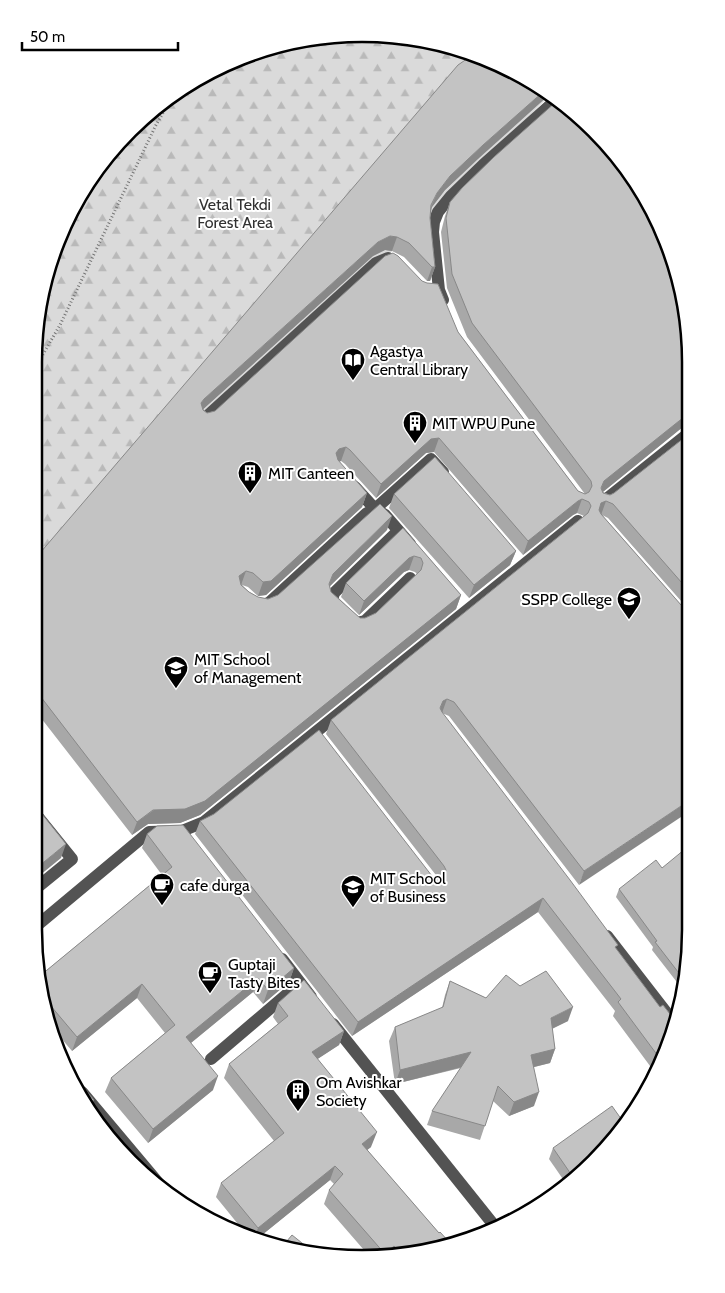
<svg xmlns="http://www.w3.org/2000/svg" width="725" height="1293" viewBox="0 0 725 1293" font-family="Cabin,sans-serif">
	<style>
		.forest { fill: url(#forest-firs) }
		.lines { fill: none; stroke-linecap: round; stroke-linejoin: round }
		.path { stroke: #757575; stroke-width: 3; stroke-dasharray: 1 2.5; stroke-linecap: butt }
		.minor { stroke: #535353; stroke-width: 12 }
		.wall { fill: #a8a8a8 }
		.shaded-wall { fill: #888 }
		.building { fill: #c3c3c3; stroke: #888 }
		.labels { text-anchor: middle; stroke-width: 4; stroke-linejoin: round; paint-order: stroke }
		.park-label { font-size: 16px; fill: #313131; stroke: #fff }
		.poi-label { font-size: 16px; fill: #000; stroke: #fff; text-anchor: start }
		.rim { fill: none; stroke: #000; stroke-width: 2.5 }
	</style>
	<defs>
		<pattern id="forest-firs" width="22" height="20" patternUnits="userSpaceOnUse" patternTransform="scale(1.25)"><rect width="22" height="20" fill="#dadada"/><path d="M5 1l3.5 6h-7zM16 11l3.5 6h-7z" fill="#b9b9b9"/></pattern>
	</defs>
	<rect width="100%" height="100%" fill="#fff"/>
	<polygon class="forest" points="341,34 406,37 468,51 527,78 550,95 431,217 34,566 34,341 51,257 78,198 116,146 163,102 217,68 278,45"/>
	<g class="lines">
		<polyline class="path" points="34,370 60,325 156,125 174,94"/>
		<g class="minor">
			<polyline points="443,300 439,290 433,232 434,222 438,212 451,196 483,165 556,100"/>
			<polyline points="204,419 376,263 388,258 395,262"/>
			<polyline points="355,487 375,509 431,459 443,472"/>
			<polyline points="604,501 689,433"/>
			<polyline points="264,605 270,602 367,513 375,509 385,515 410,544"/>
			<polyline points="340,608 332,600 334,593 398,531"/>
			<polyline points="356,623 365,621 410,578"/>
			<polyline points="34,890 72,859 34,812"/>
			<polyline points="34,928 149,832 182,831 204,822 578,521"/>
			<polyline points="607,936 676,1025"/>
			<polyline points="282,959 311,997"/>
			<polyline points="333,1024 497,1229"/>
			<polyline points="211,1059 300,983"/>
			<polyline points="82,1092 161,1186"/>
		</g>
	</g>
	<g class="wall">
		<polygon points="478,159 445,190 432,207 430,218 435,267 430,281 427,281 404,257 392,251 385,250 373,256 203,409 207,413 215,411 458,332 578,491 585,494 467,337 447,288 441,232 445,216 450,202 684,426 603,492 610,495 614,493 689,434 689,610 608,518 602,515 688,613 579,885 449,716 442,713 616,950 674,1036 654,1081 651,1077 653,1070 613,1016 615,1011 538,912 352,1036 195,834 200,821 432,876 439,879 326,734 331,720 584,516 577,513 573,515 523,555 434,452 426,453 376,498 345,464 341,461 339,462 367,493 362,507 266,595 258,596 248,587 242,585 249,592 258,597 268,599 278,595 387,530 330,586 331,592 360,618 365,618 376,613 417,574 415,572 409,570 404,572 359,615 341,597 346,583 403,528 461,595 456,609 200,815 180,823 148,824 132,835 34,709 34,560"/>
		<polygon points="394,494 516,551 510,565 469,598 389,508"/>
		<polygon points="147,834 294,968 289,982 263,1004 253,992 191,1043 213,1090 148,1143 105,1092 111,1078 165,1033 137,998 72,1051 49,1024 41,975 162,875 142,848"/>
		<polygon points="619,889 691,952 683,990 652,950 653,947 616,897"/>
		<polygon points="450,981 486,998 568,1021 552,1029 555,1049 550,1063 534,1067 534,1106 509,1116 493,1101 480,1140 427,1125 432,1111 461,1068 395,1084 389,1041 395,1027 442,1008 445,995"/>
		<polygon points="278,1003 344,1031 339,1045 317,1059 371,1147 367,1150 439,1233 450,1243 384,1259 370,1257 324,1204 329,1190 334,1184 330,1180 257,1239 246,1234 216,1197 221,1183 274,1141 224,1078 229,1064 278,1024 273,1017"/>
		<polygon points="553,1148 579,1178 567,1185 549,1159"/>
	</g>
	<g class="shaded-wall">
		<polygon points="544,91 549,95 478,159 445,190 432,207 426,219 437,193 450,176 483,145"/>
		<polygon points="390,236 397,237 392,251 385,250 373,256 199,413 201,403 204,399 378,242"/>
		<polygon points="432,267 435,267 430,281 427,281"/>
		<polygon points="689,413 689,426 684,426 599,495 604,481"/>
		<polygon points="439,438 434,452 426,453 376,498 381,484 431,439"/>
		<polygon points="346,447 341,461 334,463 336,453 339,449"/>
		<polygon points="367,493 362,507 266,595 258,596 263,582"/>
		<polygon points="582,499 577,513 573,515 523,555 528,541 578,501"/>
		<polygon points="606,501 601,515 596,517 601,503"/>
		<polygon points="392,516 387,530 328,588 333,574"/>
		<polygon points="516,551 510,565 469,598 474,585"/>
		<polygon points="414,556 409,570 404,572 359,615 364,601 409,558"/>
		<polygon points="246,571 241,585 239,576"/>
		<polygon points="461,595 456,609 200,815 180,823 148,824 132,835 137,822"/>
		<polygon points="447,699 442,713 438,715 443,701"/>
		<polygon points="690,800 690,811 579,885 584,871"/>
		<polygon points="66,844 61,858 34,880 34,870"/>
		<polygon points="543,898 538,912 352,1036 358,1022"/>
		<polygon points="294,968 289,982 263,1004 268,990"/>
		<polygon points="258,978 253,992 181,1051 186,1037"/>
		<polygon points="142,984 137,998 72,1051 77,1037"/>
		<polygon points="573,1007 568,1021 545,1032 551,1018"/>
		<polygon points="344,1031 339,1045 307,1066 312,1052"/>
		<polygon points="555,1049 550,1063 526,1069 531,1055"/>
		<polygon points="471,1052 466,1066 395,1084 400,1070"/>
		<polygon points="218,1076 213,1090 148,1143 153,1129"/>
		<polygon points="539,1092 534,1106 509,1116 514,1102"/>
		<polygon points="94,1100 91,1110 88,1105"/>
		<polygon points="377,1132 371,1147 357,1158 362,1144"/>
		<polygon points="335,1166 330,1180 257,1239 254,1238 258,1228"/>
		<polygon points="394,1246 390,1257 383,1259 385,1254"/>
	</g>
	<g class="building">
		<polygon points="474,54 527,78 544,91 483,145 450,176 437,193 431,205 430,218 435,267 432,267 409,243 397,237 390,236 378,242 204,399 201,403 203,410 207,413 215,411 385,256 393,253 398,256 422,281 427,283 438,284 458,332 578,491 585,494 589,492 592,486 591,481 472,323 452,274 446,218 450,202 462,188 494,157 557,101 595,130 636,180 674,257 688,320 689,413 604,481 601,488 603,493 610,495 614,493 689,434 689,591 613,504 606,501 601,503 599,510 601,514 689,614 690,800 584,871 454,702 447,699 443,701 440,708 442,712 570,880 618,945 615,947 660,1007 663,1005 677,1023 674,1036 659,1068 656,1063 661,1060 618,1002 621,999 543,898 358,1022 200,821 214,814 319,730 432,876 439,879 443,877 446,870 444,866 331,720 588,513 591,506 589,502 582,499 578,501 528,541 439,438 431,439 381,484 350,450 346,447 339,449 336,453 338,460 367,493 271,581 263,582 253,573 246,571 239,576 241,585 249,592 258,597 268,599 278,595 380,504 392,516 333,574 329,584 331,592 360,618 365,618 376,613 421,570 423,563 421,558 414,556 409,558 364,601 346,583 403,528 461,595 205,801 185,809 153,810 137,822 34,688 34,560 458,65"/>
		<polygon points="435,457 516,551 474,585 394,494"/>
		<polygon points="34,804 66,844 34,870"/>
		<polygon points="183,825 294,968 268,990 258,978 186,1037 218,1076 153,1129 111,1078 175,1025 142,984 77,1037 45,999 41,975 172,867 147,834 157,826"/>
		<polygon points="690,845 691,952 685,981 655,942 657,941 619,889 656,860 662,868"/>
		<polygon points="546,971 573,1007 551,1018 555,1049 531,1055 539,1092 514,1102 498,1086 485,1126 432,1111 471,1052 400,1070 395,1027 443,1007 450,981 486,998 506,975 520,986"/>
		<polygon points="304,980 344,1031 312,1052 377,1132 362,1144 439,1233 440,1232 450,1243 402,1254 394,1246 385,1254 329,1190 343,1174 335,1166 258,1228 221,1183 284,1133 229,1064 288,1016 278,1003"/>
		<polygon points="70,1072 94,1100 88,1105"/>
		<polygon points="612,1106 624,1123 579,1178 575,1180 553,1148"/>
		<polygon points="143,1167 153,1179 156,1176 164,1183 183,1205 180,1204 142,1168"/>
		<polygon points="292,1235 312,1251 281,1248"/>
	</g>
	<defs>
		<symbol id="library-pin" viewBox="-11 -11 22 30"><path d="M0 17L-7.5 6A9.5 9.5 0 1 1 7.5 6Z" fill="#000" stroke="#fff"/><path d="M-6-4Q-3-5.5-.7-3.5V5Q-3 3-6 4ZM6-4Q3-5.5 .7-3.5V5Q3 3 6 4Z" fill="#fff"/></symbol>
		<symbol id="building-pin" viewBox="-11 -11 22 30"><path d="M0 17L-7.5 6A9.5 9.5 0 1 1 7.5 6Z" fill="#000" stroke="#fff"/><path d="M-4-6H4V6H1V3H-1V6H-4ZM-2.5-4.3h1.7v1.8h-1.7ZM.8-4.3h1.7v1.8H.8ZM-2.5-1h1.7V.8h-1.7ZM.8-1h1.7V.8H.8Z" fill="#fff"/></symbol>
		<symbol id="university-pin" viewBox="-11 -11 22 30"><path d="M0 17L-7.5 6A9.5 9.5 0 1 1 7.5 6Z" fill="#000" stroke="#fff"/><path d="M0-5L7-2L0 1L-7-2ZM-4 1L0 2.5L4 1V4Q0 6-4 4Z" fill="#fff"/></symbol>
		<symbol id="cafe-pin" viewBox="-11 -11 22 30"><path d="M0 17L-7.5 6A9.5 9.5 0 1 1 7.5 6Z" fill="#000" stroke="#fff"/><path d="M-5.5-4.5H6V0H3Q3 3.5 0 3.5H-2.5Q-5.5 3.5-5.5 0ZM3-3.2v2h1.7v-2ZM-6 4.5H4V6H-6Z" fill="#fff"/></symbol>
	</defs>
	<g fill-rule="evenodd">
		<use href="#library-pin" x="339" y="346" width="28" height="38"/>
		<use href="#building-pin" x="401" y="409" width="28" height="38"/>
		<use href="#building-pin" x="236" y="459" width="28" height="38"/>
		<use href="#university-pin" x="615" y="585" width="28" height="38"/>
		<use href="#university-pin" x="162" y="654" width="28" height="38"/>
		<use href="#cafe-pin" x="148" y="871" width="28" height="38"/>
		<use href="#university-pin" x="339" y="873" width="28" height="38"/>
		<use href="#cafe-pin" x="196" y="959" width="28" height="38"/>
		<use href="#building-pin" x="284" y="1077" width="28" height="38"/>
	</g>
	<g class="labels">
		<g class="park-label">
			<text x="235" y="210">Vetal Tekdi<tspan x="235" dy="18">Forest Area</tspan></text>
		</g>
		<g class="poi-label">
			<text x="370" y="357">Agastya<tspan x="370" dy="18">Central Library</tspan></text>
			<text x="432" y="429">MIT WPU Pune</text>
			<text x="268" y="479">MIT Canteen</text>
			<text x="612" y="605" text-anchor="end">SSPP College</text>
			<text x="194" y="665">MIT School<tspan x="194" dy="18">of Management</tspan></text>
			<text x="370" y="884">MIT School<tspan x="370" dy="18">of Business</tspan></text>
			<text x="180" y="891">cafe durga</text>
			<text x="228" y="970">Guptaji<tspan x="228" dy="18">Tasty Bites</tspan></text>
			<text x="316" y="1088">Om Avishkar<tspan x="316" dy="18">Society</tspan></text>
		</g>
	</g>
	<path d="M0 0H725V1293H0ZM362 42H362A320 320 0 0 1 682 362V930A320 320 0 0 1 362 1250H362A320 320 0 0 1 42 930V362A320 320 0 0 1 362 42Z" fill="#fff" fill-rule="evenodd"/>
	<path class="rim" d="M362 42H362A320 320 0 0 1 682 362V930A320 320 0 0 1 362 1250H362A320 320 0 0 1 42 930V362A320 320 0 0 1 362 42Z"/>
	<path d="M22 42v8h156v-8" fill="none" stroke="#000000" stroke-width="2.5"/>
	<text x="30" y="42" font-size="15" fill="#000000" stroke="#ffffff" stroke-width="4" paint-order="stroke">50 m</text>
</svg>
